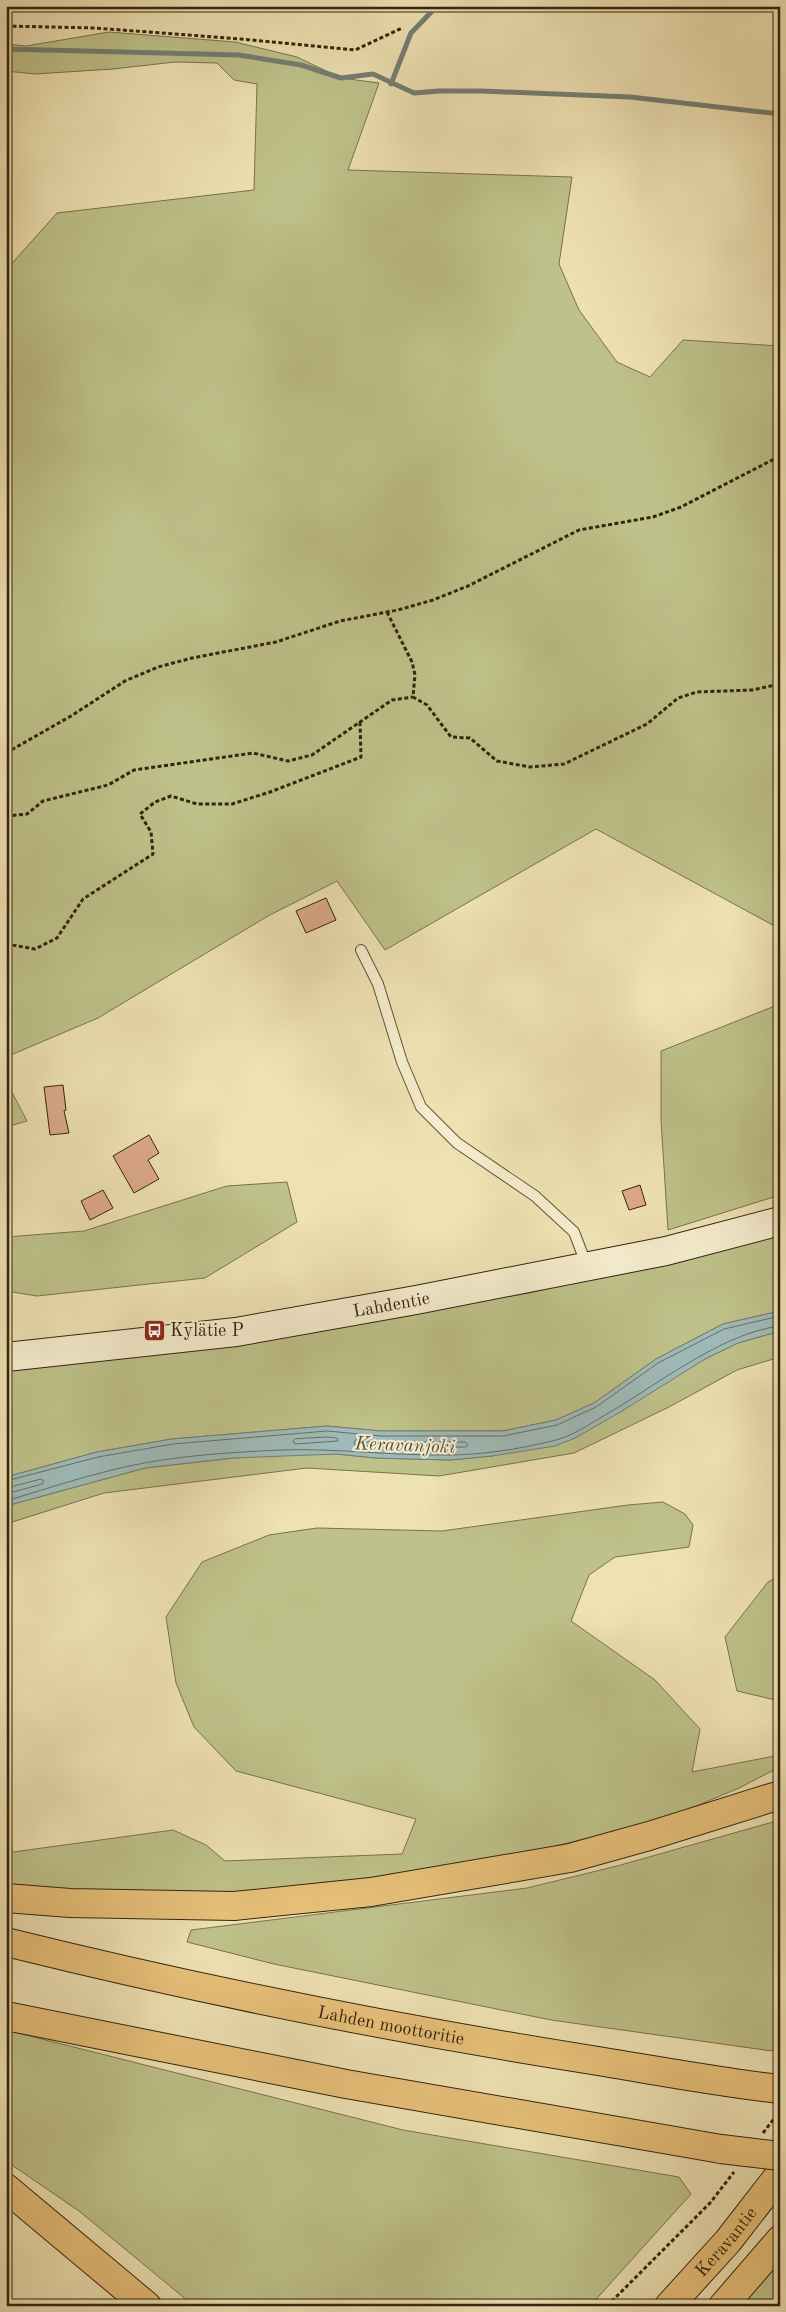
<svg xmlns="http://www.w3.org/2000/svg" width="786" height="2312" viewBox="0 0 786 2312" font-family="'Old Standard TT',serif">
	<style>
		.green { fill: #bec189; stroke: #79724c }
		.water { fill: #9fbab8; stroke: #747e74 }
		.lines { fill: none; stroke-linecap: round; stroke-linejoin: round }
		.shore { stroke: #6a6e63; stroke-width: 1 }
		.stream { stroke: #747e74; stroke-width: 5 }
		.building { fill: #dca98a; stroke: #34230e }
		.lane-casing { stroke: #625237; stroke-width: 12 }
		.secondary-casing { stroke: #34230e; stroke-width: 30 }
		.primary-casing { stroke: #34230e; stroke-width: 30 }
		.highway-casing { stroke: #34230e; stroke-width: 30 }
		.path { stroke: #34230e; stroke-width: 3; stroke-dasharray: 4 2.5; stroke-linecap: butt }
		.lane { stroke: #f4eccd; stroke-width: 10 }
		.secondary { stroke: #f4eccd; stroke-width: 28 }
		.primary { stroke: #e7c079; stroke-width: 28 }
		.highway { stroke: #e7c079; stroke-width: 28 }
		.highway-bridge-casing { stroke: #34230e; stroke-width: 30; stroke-linecap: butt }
		.highway-bridge { stroke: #e7c079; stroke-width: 28 }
		.labels { text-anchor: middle; stroke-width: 4; stroke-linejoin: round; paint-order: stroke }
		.street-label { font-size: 18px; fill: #34230e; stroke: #f4eccd }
		.poi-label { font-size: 18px; fill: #34230e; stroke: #f4eccd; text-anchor: start }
		.water-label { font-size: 19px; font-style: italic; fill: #545041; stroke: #f4eccd }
	</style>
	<rect width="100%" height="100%" fill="#eee1b2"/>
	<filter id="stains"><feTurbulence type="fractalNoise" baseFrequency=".004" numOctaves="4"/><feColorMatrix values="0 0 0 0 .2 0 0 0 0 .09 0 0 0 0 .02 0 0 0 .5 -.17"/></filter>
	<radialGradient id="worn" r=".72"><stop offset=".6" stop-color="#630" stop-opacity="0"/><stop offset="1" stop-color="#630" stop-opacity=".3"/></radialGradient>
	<g class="green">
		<polygon points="109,32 235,42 297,57 341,78 379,83 348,170 572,177 559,264 579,310 617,362 650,377 683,340 780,346 780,929 596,829 385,950 337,881 268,916 98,1018 6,1057 6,270 57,213 254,190 257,84 234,80 217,63 175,62 113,69 35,74 6,71 6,44 26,46"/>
		<polygon points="780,1004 780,1195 668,1230 661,1120 661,1051"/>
		<polygon points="6,1081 27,1121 6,1127"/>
		<polygon points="287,1182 297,1222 205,1278 37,1296 6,1291 6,1237 84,1231 227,1186"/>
		<polygon points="780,1232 780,1311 723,1324 656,1359 594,1403 556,1420 503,1431 381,1431 327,1426 172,1439 97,1452 6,1477 6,1369 202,1348 534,1292"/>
		<polygon points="780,1331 780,1357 737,1370 669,1407 574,1453 439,1476 307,1468 104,1493 6,1524 6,1506 145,1468 233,1458 282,1455 337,1454 375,1458 450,1460 492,1456 575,1438 705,1359 738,1343"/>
		<polygon points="663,1502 685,1514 693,1525 689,1547 615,1557 589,1575 571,1621 655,1680 700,1729 692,1772 780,1755 780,1767 739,1788 663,1820 526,1853 382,1879 235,1893 6,1890 6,1853 173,1830 206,1845 225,1861 402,1854 416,1819 236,1771 194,1727 176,1683 166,1617 202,1562 269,1535 317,1528 442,1531 628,1505"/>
		<polygon points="780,1576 780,1701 737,1691 725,1637 768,1582"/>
		<polygon points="780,1820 780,2044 772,2051 551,2020 274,1964 187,1942 191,1930 527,1888 617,1866"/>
		<polygon points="6,2030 403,2130 679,2177 691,2194 590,2306 194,2306 79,2211 6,2161"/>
		<polygon points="780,2260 780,2306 741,2306"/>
	</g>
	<polygon class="water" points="780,1311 780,1331 738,1343 705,1359 622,1411 575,1438 555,1446 492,1456 450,1460 375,1458 337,1454 233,1458 145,1468 6,1506 6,1477 97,1452 172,1439 327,1426 381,1431 503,1431 556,1420 594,1403 656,1359 723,1324"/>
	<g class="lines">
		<g class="shore">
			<polygon points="327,1437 337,1438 338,1441 295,1444 293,1441 295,1439"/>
			<polygon points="356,1440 381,1444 384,1442 465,1442 468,1445 466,1447 384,1447 381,1445 379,1447 355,1445 354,1442"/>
			<polyline points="6,1481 98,1457 173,1444 327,1431 381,1436 503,1436 557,1425 596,1407 658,1363 724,1329 780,1316"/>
			<polyline points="6,1488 41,1479 44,1481 42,1484 6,1494"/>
			<path d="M6,1501C52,1487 97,1472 144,1463C188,1455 236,1452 281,1450C337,1448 392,1456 448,1455C482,1455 519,1449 552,1441C570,1437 585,1427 600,1418C652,1389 720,1333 780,1326"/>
		</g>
		<g class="stream">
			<polyline points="6,49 239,55 301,65 341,78 373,74 414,93 439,91 482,91 630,97 780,114"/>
			<polyline points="391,84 411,33 437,6"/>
		</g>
	</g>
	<g class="building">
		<polygon points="326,898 336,920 306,933 296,911"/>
		<polygon points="63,1085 66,1110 64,1111 69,1133 50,1135 44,1087"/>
		<polygon points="149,1135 159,1153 148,1160 159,1179 134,1193 113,1156"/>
		<polygon points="640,1185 646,1205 629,1210 622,1191"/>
		<polygon points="103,1190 113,1208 90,1220 81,1201"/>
	</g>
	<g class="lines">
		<defs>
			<polyline id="lane" points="361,950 378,984 402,1062 421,1107 457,1143 535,1196 574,1232 587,1266"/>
			<g id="secondary">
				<path id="s1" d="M6,1357L236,1332L416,1300L666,1251L780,1221"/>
			</g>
			<g id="primary">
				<path id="s2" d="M669,2306L728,2241L780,2174"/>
				<polyline points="723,2306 780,2240"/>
			</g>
			<g id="highway">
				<polyline points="6,1898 70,1903 234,1906 371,1892 570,1858 649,1836 780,1795"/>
				<path id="s3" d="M6,1942C200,1990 395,2029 592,2060C654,2070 717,2082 780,2089"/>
				<polyline points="6,2016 346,2084 721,2149"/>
				<polyline points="6,2188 147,2306"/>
			</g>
		</defs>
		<use href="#lane" class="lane-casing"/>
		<use href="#secondary" class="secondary-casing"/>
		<use href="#primary" class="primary-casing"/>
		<use href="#highway" class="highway-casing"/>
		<g class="path">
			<polyline points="6,26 95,28 241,39 355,50 402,28"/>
			<polyline points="387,612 412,662 415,675 413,697 427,705 451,737 470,738 497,761 530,767 564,764 647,724 678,698 697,692 752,690 780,684"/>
			<polyline points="6,753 71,716 125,681 158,667 192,658 276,642 340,621 398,610 433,600 468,586 579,530 653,517 681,507 780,456"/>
			<polyline points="6,816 27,814 43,801 108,785 134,770 253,753 288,761 312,755 392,700 413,697"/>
			<polyline points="6,944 35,949 57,938 83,899 153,854 151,832 140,814 155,802 171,796 197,804 232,804 270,792 361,757 360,722"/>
			<polyline points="763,2133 780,2111"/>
			<polyline points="6,2298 16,2306"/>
			<polyline points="607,2306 710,2203 734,2172"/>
		</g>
		<use href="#lane" class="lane"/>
		<use href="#secondary" class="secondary"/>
		<use href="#primary" class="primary"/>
		<use href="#highway" class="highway"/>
		<defs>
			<polyline id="highway-bridge" points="721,2149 780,2156"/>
		</defs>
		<use href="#highway-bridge" class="highway-bridge-casing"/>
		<use href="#highway-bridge" class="highway-bridge"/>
	</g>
	<defs>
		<symbol id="bus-square" viewBox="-11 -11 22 22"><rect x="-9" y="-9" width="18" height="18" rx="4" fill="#8f2418" stroke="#f4eccd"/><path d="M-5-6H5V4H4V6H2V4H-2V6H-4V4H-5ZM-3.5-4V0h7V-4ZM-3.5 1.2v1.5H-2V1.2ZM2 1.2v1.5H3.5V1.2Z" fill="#fff"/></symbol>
	</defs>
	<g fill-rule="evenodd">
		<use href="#bus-square" x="142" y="1318" width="25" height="25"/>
	</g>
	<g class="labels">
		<g class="street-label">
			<text dy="6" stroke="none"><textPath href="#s1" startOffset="389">Lahdentie</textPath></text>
			<text dy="6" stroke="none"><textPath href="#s3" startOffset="394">Lahden moottoritie</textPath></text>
			<text dy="6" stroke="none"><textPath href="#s2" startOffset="86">Keravantie</textPath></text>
		</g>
		<g class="poi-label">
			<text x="170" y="1336">Kylätie P</text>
		</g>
		<g class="water-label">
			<text transform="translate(405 1444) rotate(2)" y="7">Keravanjoki</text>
		</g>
	</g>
	<rect width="786" height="2312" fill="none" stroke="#eee1b2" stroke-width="25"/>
	<rect x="8" y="8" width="771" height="2297" fill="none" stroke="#34230e" stroke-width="2.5"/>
	<rect x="12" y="12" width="761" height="2287" fill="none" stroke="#34230e"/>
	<rect width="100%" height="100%" filter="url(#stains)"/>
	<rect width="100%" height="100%" fill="url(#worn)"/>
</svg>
